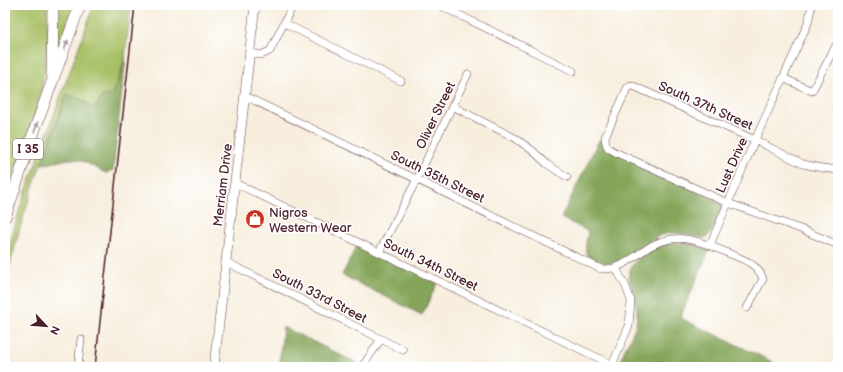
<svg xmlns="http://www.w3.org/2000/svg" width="843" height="372" viewBox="0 0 843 372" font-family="'Balsamiq Sans',sans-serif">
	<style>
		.green { fill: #a7bf65; stroke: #786f48 }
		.forest { fill: #85a65a; stroke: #686242 }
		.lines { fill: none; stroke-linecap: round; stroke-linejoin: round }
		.minor-casing { stroke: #643e46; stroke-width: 8 }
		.major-casing { stroke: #643e46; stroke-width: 10 }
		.highway-casing { stroke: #643e46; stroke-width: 12 }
		.minor { stroke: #fff; stroke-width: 7 }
		.major { stroke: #fff; stroke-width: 9 }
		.highway { stroke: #fff; stroke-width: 11 }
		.rail { stroke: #4a1f2b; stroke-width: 1.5 }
		.oneway { fill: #ae9aa0 }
		.labels { text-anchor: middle; stroke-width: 3; stroke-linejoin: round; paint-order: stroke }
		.shield { fill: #fff; stroke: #80626b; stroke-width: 1 }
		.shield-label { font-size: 12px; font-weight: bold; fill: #4a1f2b }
		.street-label { font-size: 13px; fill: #4a1f2b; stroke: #fff }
		.poi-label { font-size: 13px; fill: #4a1f2b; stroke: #fff; text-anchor: start }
	</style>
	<rect width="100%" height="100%" fill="#fff"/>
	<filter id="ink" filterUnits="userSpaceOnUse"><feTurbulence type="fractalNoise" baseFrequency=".025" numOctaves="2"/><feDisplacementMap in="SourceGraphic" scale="8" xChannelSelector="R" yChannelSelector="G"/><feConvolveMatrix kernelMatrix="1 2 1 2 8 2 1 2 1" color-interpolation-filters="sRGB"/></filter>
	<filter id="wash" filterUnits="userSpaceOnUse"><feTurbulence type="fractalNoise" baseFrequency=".012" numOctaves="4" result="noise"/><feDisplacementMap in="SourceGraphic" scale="16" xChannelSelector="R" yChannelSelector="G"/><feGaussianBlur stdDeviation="0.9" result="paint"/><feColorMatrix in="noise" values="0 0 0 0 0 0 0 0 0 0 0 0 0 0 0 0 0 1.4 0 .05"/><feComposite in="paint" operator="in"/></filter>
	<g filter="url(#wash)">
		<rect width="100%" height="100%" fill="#f7eedd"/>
		<g class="green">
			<path d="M9,5H47C49,31 47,56 43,81C35,121 19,160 5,198V72L9,24Z"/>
			<polygon points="57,5 74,5 56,54"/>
			<path d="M94,5H131L125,57L119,78L111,95L95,108L89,106L87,102L67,94C43,158 18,222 5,289V261L20,208Z"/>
		</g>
		<g class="forest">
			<path d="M125,57V65L113,170L106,173C95,168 82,158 70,159C60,160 52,164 42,164L67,94L87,102L89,106L95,108L102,96L111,95L119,78Z"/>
			<path d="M599,140L719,202L721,204L722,208L711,233L708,236L705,238C692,237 679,231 665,234C641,239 625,272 597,261C594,259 589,258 587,255C584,250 587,237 588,231L561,218Z"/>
			<path d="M674,242L695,245L710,249L680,318L773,362L770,367H673L657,362L646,367H629L623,364L621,361C624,346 636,333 637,317C637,311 636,302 635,296C633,290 630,284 629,278C627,258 658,245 674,242Z"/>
			<polygon points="358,243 438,282 422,315 342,275"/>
			<polygon points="283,327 365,367 279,367"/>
		</g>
	</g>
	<g filter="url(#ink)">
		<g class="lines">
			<defs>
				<g id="minor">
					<polyline points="439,5 573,71"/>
					<polyline points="284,23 401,81"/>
					<polyline points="250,53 261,55 270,51 293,5"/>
					<polyline points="783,78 812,91 835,47"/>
					<path d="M245,96L601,269C619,270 629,261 643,251C673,229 699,240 730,254C743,259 758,264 763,279L747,308"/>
					<polyline points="452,106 515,138 533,151 547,164 567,177"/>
					<path d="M838,170L822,168L803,164L755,140L631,85L627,88L626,91L605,137C606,148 607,148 617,153L728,203L803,230L838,245"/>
					<polyline points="235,183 617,367"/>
					<polyline points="710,245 755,140 808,23 812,5"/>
					<polyline points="379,252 417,179 468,74"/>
					<polyline points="226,262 403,350"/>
					<polyline points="612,365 629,326 631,301 626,287 616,268"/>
					<polyline points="78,367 81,339"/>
					<polyline points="362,367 381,339"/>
				</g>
				<polyline id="major" points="214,367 255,5"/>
				<g id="highway">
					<polyline points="52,74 53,5"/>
					<polyline points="5,217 36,126 80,5"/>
				</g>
			</defs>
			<use href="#minor" class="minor-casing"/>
			<use href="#major" class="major-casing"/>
			<use href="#highway" class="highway-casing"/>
			<use href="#minor" class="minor"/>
			<use href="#major" class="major"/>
			<use href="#highway" class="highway"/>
			<polyline class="rail" points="95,367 135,5"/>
		</g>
		<defs><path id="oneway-solid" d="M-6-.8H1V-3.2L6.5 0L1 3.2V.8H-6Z"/></defs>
		<g class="oneway">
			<use href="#oneway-solid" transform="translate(66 45) rotate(-70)"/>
			<use href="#oneway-solid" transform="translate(36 127) rotate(-70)"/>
		</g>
	</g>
	<defs>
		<symbol id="shop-disc" viewBox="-11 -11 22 22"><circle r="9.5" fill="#c8321e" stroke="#fff"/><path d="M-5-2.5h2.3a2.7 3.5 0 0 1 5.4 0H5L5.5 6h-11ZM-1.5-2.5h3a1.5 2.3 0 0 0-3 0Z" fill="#fff"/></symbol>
	</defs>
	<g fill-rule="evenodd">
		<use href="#shop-disc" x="244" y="208" width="22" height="22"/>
	</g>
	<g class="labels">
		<rect class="shield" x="13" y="139" width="30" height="20" rx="3"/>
		<g class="shield-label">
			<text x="28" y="153">I 35</text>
		</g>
		<g class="street-label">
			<text transform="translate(706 105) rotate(24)" y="5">South 37th Street</text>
			<text transform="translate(435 115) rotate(-64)" y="5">Oliver Street</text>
			<text transform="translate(731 165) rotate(-66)" y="5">Lust Drive</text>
			<text transform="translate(438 176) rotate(26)" y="5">South 35th Street</text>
			<text transform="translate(222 185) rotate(-83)" y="5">Merriam Drive</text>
			<text transform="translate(431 264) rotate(26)" y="5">South 34th Street</text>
			<text transform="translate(320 295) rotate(27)" y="5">South 33rd Street</text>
		</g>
		<g class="poi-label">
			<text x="269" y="217">Nigros<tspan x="269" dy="15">Western Wear</tspan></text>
		</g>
	</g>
	<rect width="843" height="372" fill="none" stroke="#fff" stroke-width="20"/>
	<g transform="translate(46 326) rotate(116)" stroke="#ffffff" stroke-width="3" paint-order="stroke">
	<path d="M0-3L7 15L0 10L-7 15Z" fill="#4a1f2b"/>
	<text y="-6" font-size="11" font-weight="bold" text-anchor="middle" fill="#4a1f2b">N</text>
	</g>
</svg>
